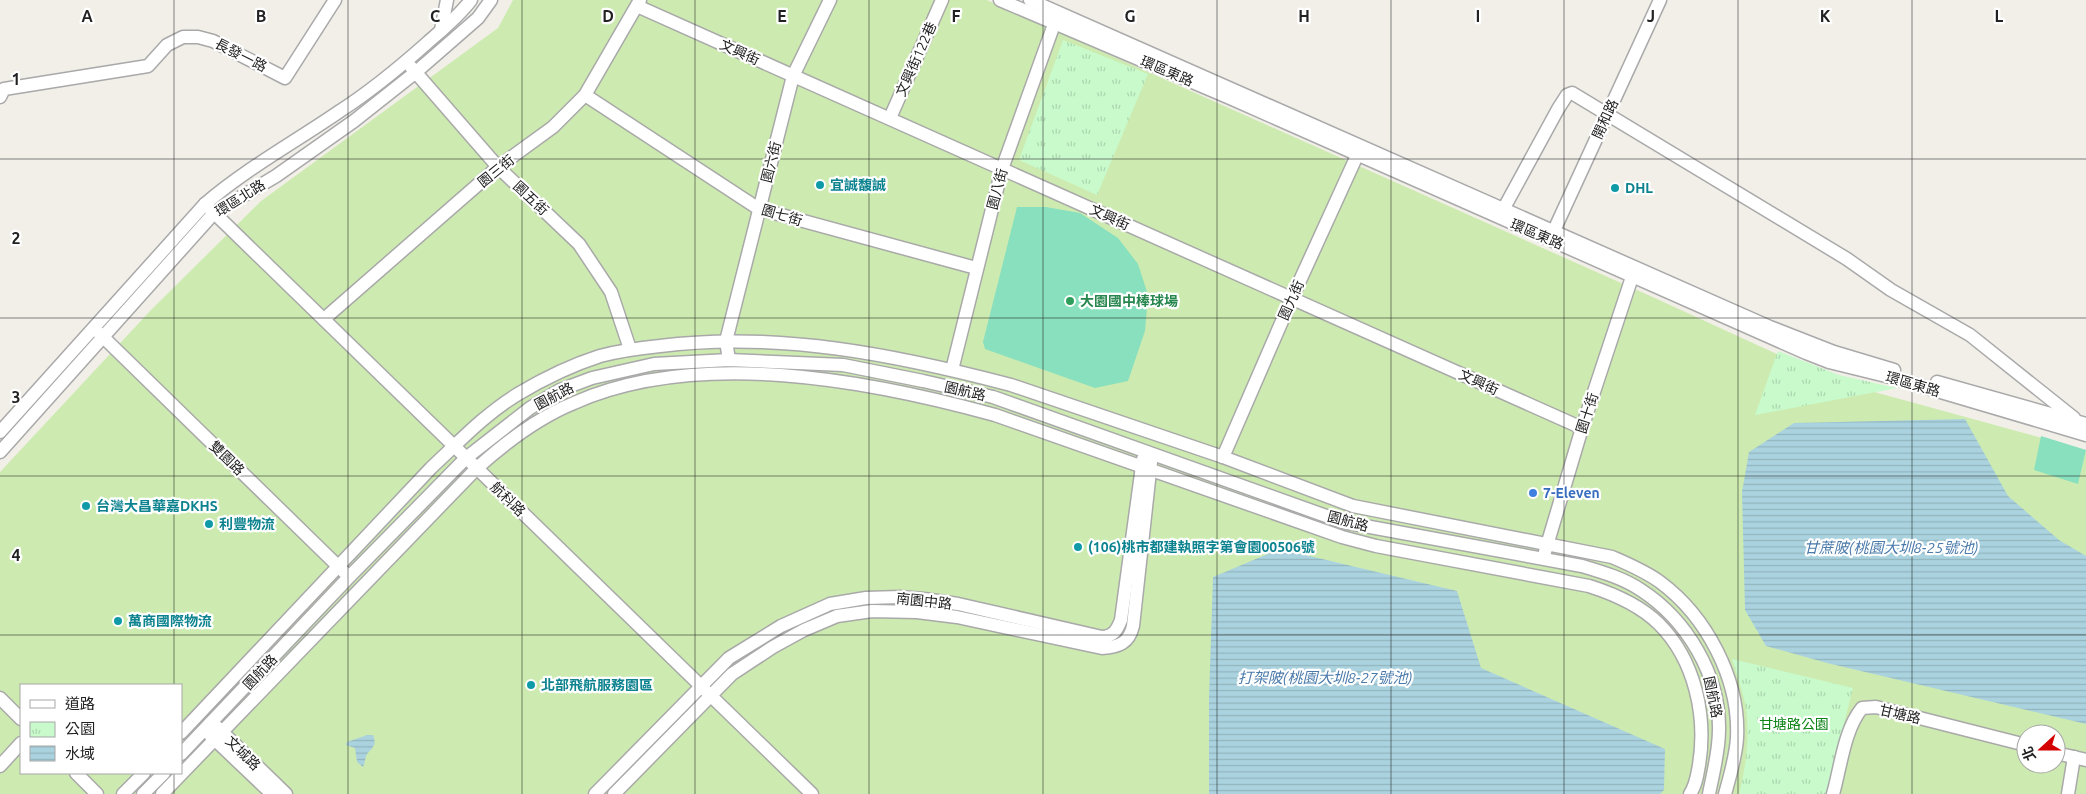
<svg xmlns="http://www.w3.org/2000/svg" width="2086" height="794" viewBox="0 0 2086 794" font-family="Ubuntu,'Noto Sans TC',sans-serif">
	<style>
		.grass { fill: #cdebb0; fill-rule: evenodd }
		.park { fill: url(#park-tufts) }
		.pitch { fill: #88e0be }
		.water { fill: url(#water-rules) }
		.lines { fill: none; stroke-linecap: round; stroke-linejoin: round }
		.minor-casing { stroke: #a9a9a9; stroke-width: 15 }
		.minor { stroke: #fff; stroke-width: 12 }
		.grid { fill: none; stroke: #222; stroke-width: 1; stroke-opacity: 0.55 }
		.culture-dot { fill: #0f9aa8; stroke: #fff; stroke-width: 2 }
		.leisure-dot { fill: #2e9e5b; stroke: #fff; stroke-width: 2 }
		.shop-dot { fill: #3f7fe0; stroke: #fff; stroke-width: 2 }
		.labels { text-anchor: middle; stroke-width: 4.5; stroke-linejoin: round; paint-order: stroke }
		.street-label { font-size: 14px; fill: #222; stroke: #fff }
		.culture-label { font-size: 14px; font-weight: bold; fill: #0d838f; stroke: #fff; text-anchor: start }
		.leisure-label { font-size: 14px; font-weight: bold; fill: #27864d; stroke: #fff; text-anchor: start }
		.shop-label { font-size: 14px; font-weight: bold; fill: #366cbe; stroke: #fff; text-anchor: start }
		.park-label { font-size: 14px; fill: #0c8416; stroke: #fff }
		.water-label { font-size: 15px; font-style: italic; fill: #4a7aab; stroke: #fff }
		.grid-label { font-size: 16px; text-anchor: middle; font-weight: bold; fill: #222; stroke: #fff; stroke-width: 4.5; stroke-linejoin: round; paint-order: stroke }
	</style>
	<defs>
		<pattern id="park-tufts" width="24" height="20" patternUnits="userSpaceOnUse" patternTransform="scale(1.25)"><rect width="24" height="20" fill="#c8facc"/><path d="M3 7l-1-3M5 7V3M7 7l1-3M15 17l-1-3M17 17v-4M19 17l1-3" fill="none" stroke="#acd6af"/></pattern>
		<pattern id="water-rules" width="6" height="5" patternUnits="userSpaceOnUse" patternTransform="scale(1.25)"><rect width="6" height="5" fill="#aad3df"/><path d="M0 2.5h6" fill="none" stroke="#92b5bf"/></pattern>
	</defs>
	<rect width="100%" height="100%" fill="#f2efe9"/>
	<path class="grass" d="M513,0H987L1657,299L1838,382L2086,450V794H0V472L151,310L261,201L498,28ZM21,685H181V773H21ZM2026,734H2056V764H2026Z"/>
	<g class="park">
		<polygon points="1063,40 1148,74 1097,195 1019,160"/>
		<polygon points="1778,351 1839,375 1897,388 1755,415"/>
		<path d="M1732,659L1853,688L1826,794H1739C1746,767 1750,736 1746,708C1743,692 1737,675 1732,659Z"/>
	</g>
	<g class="pitch">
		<polygon points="1017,207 1046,207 1080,213 1118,238 1138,264 1148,295 1145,331 1128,381 1095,388 985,349 983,342"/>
		<polygon points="2041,436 2086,450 2078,484 2034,470"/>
	</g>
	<g class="water">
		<polygon points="1965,419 2008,496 2059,540 2086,556 2086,724 1827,663 1766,646 1745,610 1742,492 1749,452 1794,423"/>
		<polygon points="1280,549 1457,591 1481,668 1665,749 1664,790 1660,794 1209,794 1209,698 1213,577"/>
		<path d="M367,735H373C377,745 373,747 367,754C365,758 365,763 363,767L357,762L355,748L346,745L347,742Z"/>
	</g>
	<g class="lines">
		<defs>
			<g id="minor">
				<polyline points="1000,0 1230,98 1806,353 1829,362 1890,377 2086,435"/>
				<polyline points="1030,0 1770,327 1834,352 1894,370"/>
				<polyline points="637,6 1582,428"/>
				<polyline points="441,30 447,0"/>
				<polyline points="411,67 498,167 579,244 611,292 630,349"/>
				<polyline points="585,95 759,209 976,268"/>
				<polyline points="0,97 4,89 148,66 167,45 183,37 198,37 213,41 285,78 335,0"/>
				<polyline points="890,118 942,0"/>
				<polyline points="205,204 812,794"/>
				<polyline points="1504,208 1558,109 1567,95 1572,93 1847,259 1891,290 1970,335 2074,418"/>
				<polyline points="1551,237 1660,0"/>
				<polyline points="324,319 498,167 553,127 585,95 640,0"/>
				<polyline points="99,333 344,572"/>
				<polyline points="729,360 726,341 793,76 830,0"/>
				<polyline points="952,370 1002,169 1057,16"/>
				<polyline points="1937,382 2086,424"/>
				<path d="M0,432L205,204C247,168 295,142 340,111C371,91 400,67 427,43C443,29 458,17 471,0"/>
				<polyline points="0,452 214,213 276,176 354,121 416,72 478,18 491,0"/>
				<polyline points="1223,457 1292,298 1360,149"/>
				<polyline points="1545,552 1582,428 1634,271"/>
				<polyline points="0,698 21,719"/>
				<polyline points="216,726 286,794"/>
				<path d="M181,733L431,468C459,442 485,414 518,394C543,379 572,365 600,356C619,351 640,348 660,346C778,331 897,355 1011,385L1223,457L1353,506L1612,557C1628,564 1645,571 1660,582C1706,616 1740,679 1737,738C1736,756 1730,776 1725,794"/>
				<polyline points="210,735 272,794"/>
				<polyline points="2056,753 2086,760"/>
				<path d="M181,754L349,577L466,458L530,408L560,390L592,378L654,364L729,360L843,365L923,381L993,397L1343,522L1582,566C1602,572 1623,578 1641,590C1687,620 1720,675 1719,730C1719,752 1713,773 1709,794"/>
				<polyline points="0,766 21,743"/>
				<polyline points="76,773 97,794"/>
				<polyline points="123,794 144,773"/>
				<polyline points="143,794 164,773"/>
				<path d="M162,794L477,468C506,442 537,418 574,403C698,348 868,380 995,415L1342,537L1376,546L1589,586C1614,594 1640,605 1659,624C1695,660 1707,716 1699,765C1697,776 1696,785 1690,794"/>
				<path d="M595,794L729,658L781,626L830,604L866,598L900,597L924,599L958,604L1102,637C1114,636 1117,630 1121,620L1143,459"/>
				<path d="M614,794L732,674L773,647L804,630L837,616L872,611L917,612L957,617L1102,648C1119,647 1129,643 1133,626L1151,462"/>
				<path d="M1833,794C1841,766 1844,730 1862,708L1876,707L2026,745"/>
				<polyline points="2068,794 2074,757"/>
			</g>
		</defs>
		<use href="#minor" class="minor-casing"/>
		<use href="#minor" class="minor"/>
	</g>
	<path class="grid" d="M174,0V685M348,0V794M522,0V794M695,0V794M869,0V794M1043,0V794M1217,0V794M1391,0V794M1564,0V794M1738,0V794M1912,0V794M0,159H2086M0,318H2086M0,476H2086M0,635H2086M174,773V794"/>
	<g class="culture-dot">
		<circle cx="820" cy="185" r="5"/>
		<circle cx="1615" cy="188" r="5"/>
		<circle cx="86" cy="506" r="5"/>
		<circle cx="209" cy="524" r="5"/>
		<circle cx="1078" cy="547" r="5"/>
		<circle cx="118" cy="621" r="5"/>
		<circle cx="531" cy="685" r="5"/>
	</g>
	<circle class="leisure-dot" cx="1070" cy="301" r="5"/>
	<circle class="shop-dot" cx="1533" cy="493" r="5"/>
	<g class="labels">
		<g class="street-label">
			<text transform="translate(740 52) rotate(24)" y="5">文興街</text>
			<text transform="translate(241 55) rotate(27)" y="5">長發一路</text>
			<text transform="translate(916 59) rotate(-66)" y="5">文興街122巷</text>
			<text transform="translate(1167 71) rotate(23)" y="5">環區東路</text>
			<text transform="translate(1605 119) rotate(-65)" y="5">開和路</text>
			<text transform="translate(771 162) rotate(-76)" y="5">園六街</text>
			<text transform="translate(496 171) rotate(-39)" y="5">園三街</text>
			<text transform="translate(997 189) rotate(-75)" y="5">園八街</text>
			<text transform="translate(240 198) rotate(-32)" y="5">環區北路</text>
			<text transform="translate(531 198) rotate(43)" y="5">園五街</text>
			<text transform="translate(782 215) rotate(17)" y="5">園七街</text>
			<text transform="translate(1110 217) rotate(24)" y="5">文興街</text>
			<text transform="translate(1537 234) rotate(23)" y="5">環區東路</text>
			<text transform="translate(1291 300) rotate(-66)" y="5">園九街</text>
			<text transform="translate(1479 382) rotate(24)" y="5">文興街</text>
			<text transform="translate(1913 384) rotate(16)" y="5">環區東路</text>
			<text transform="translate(965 391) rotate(13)" y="5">園航路</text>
			<text transform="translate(554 396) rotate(-28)" y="5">園航路</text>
			<text transform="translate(1587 413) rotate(-72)" y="5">園十街</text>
			<text transform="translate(227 458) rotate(44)" y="5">雙園路</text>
			<text transform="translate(508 499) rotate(44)" y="5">航科路</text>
			<text transform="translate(1348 521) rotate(15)" y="5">園航路</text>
			<text transform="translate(924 601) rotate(6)" y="5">南園中路</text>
			<text transform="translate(260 672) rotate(-47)" y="5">園航路</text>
			<text transform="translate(1713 697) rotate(78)" y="5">園航路</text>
			<text transform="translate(1900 714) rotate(13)" y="5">甘塘路</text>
			<text transform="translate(243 753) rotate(44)" y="5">文城路</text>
		</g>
		<g class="culture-label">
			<text x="830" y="190">宜誠馥誠</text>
			<text x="1625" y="193">DHL</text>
			<text x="96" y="511">台灣大昌華嘉DKHS</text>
			<text x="219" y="529">利豐物流</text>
			<text x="1088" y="552">(106)桃市都建執照字第會園00506號</text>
			<text x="128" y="626">萬商國際物流</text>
			<text x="541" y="690">北部飛航服務園區</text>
		</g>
		<g class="leisure-label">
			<text x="1080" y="306">大園國中棒球場</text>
		</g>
		<g class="shop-label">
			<text x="1543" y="498">7-Eleven</text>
		</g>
		<g class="park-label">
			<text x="1794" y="729">甘塘路公園</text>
		</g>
		<g class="water-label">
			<text x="1891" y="553">甘蔗陂(桃園大圳8-25號池)</text>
			<text x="1325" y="683">打架陂(桃園大圳8-27號池)</text>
		</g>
	</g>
	<g class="grid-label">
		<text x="87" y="22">A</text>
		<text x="261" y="22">B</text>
		<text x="435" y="22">C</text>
		<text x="608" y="22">D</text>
		<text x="782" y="22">E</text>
		<text x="956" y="22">F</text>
		<text x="1130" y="22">G</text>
		<text x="1304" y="22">H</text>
		<text x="1478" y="22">I</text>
		<text x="1651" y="22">J</text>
		<text x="1825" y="22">K</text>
		<text x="1999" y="22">L</text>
		<text x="16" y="85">1</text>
		<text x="16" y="244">2</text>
		<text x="16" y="403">3</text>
		<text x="16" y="561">4</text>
	</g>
	<rect x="20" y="684" width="162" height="90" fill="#ffffff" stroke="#a7a7a7"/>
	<rect x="30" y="700" width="25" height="8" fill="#ffffff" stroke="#a7a7a7"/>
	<text x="65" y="709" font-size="15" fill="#222222">道路</text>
	<rect x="30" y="722" width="25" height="15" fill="url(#park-tufts)" stroke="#a7a7a7"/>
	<text x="65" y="734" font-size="15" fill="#222222">公園</text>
	<rect x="30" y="746" width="25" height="15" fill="url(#water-rules)" stroke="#a7a7a7"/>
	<text x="65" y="759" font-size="15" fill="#222222">水域</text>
	<g transform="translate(2041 749) rotate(249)"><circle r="24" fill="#ffffff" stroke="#a7a7a7"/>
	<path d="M0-4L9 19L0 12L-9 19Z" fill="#d40000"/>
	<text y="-8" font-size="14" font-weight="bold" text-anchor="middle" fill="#222222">北</text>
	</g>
</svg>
